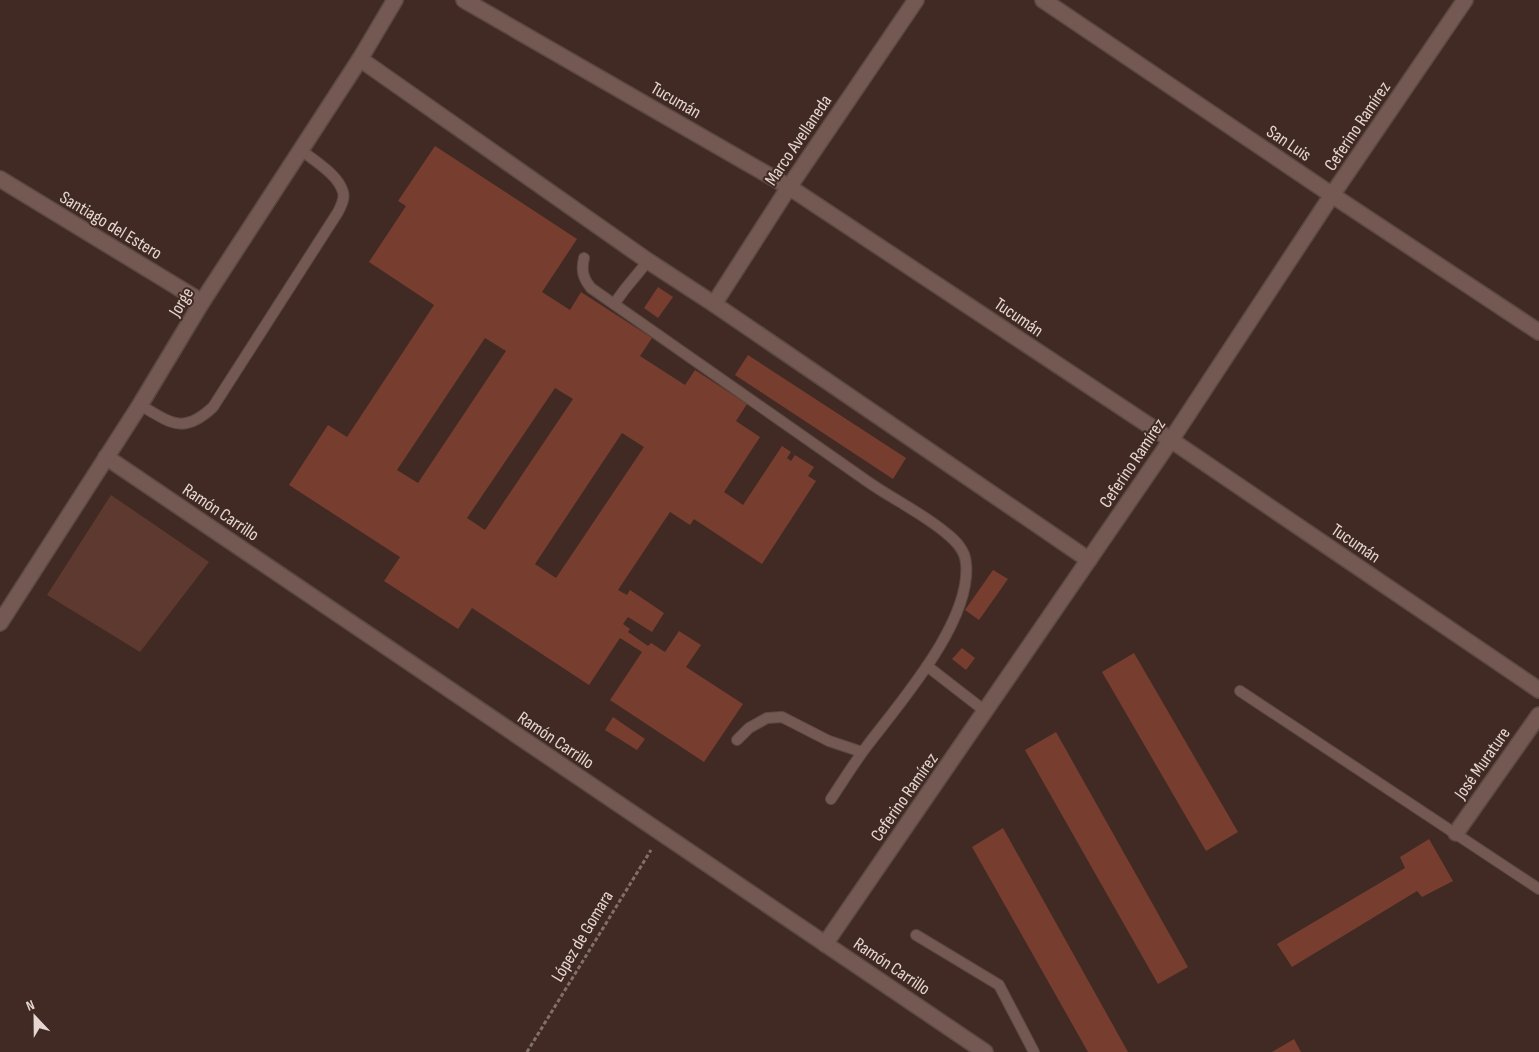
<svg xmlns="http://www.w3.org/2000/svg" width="1539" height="1052" viewBox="0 0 1539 1052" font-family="'Sofia Sans Condensed',sans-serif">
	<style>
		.green { fill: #5e392f }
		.building { fill: #773e2f; fill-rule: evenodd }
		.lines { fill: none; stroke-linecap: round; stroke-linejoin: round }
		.lane-casing { stroke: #5c4943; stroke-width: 12 }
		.street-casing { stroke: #5c4943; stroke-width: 18 }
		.secondary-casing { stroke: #5c4943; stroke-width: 18 }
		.path { stroke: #836f6a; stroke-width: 3; stroke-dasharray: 4 2.5; stroke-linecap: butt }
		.lane { stroke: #735952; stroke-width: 10 }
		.street { stroke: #735952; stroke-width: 15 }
		.secondary { stroke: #735952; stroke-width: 15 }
		.labels { text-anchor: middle; stroke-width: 4; stroke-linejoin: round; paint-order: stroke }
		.street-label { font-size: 18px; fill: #e6d6d2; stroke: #402a23 }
	</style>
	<rect width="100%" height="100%" fill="#402a23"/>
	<polygon class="green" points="111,495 209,562 140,652 47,595"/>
	<g class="building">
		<path d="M435,146L577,239L542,292L570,310L581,292L652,338L640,356L685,385L695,370L747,404L736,421L760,437L724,492L743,505L782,446L791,452L787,458L791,461L795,455L814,467L808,476L816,481L762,564L694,519L690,525L670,512L618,590L627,595L630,590L664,613L652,632L628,617L623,624L630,629L628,632L648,646L651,643L665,652L679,631L701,645L686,667L743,704L704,762L610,700L642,652L620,638L589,685L472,608L458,629L384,581L400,557L289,485L328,425L347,437L434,305L369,262L406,206L398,201ZM485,338L506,351L418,483L397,470ZM555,388L573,399L485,530L467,518ZM622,433L644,447L556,578L535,564Z"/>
		<polygon points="658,287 673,297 658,318 644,308"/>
		<polygon points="748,355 906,458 893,479 735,375"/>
		<polygon points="993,570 1008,579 979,620 965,610"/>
		<polygon points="962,648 975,658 966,670 952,659"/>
		<polygon points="1134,653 1238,832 1206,851 1102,672"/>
		<polygon points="613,717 645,739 637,750 605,730"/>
		<polygon points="1056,732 1188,967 1158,984 1025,750"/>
		<polygon points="1003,828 1128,1052 1088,1052 972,847"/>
		<polygon points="1429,839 1453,881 1422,897 1417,891 1292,967 1277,944 1405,868 1400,857"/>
		<polygon points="1294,1039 1301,1052 1272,1052"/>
	</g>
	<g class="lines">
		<defs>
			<g id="lane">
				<path d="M584,258C581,271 583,278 591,288C682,352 773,415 864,479C890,498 921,512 946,533C956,541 965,550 966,563C972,621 901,701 867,746C854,763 843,781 831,799"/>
				<polyline points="614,304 625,289 648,261"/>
				<path d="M140,405C171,423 183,435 213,407L338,212C341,206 345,199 343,192C338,174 314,161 300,149"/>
				<polyline points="927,666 985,711"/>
				<polyline points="1240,691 1539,889"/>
				<polyline points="737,740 749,728 767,718 782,717 829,741 862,752"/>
				<polyline points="916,935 999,985 1034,1052"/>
			</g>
			<g id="street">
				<polyline points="464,0 789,187 1171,440 1539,690"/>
				<polyline points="1043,0 1332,195 1539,332"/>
				<polyline points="360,59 648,261 714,304 1089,560"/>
				<polyline points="0,179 202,302"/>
				<polyline points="714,304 789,187 916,0"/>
				<polyline points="106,457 985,1052"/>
				<polyline points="1456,833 1539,715"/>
				<polyline points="825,944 1171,440 1332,195 1465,0"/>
			</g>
			<polyline id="secondary" points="0,623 140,405 202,302 360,59 395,0"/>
		</defs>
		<use href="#lane" class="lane-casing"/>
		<use href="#street" class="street-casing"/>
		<use href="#secondary" class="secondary-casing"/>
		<polyline class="path" points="527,1052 651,850"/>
		<use href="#lane" class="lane"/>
		<use href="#street" class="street"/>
		<use href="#secondary" class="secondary"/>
	</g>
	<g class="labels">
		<g class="street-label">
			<text transform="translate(676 100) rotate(30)" y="6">Tucumán</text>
			<text transform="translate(1357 126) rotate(-56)" y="6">Ceferino Ramírez</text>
			<text transform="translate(798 140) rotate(-56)" y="6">Marco Avellaneda</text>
			<text transform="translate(1289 143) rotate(34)" y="6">San Luis</text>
			<text transform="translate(111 225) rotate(31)" y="6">Santiago del Estero</text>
			<text transform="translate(181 302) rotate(-59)" y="6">Jorge</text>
			<text transform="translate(1019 317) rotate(34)" y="6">Tucumán</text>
			<text transform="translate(1132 463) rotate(-56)" y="6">Ceferino Ramírez</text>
			<text transform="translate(221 512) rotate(34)" y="6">Ramón Carrillo</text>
			<text transform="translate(1356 543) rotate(34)" y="6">Tucumán</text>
			<text transform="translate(556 740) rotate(34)" y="6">Ramón Carrillo</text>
			<text transform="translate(1482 763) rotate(-55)" y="6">José Murature</text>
			<text transform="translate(904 797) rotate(-55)" y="6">Ceferino Ramírez</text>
			<text transform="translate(582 936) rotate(-59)" y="6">López de Gomara</text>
			<text transform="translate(892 966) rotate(34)" y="6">Ramón Carrillo</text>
		</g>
	</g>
	<g transform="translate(35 1017) rotate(338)" stroke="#402a23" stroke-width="4" paint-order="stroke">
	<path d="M0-4L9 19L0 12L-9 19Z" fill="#e6d6d2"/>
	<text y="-8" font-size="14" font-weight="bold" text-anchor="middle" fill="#e6d6d2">N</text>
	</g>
</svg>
